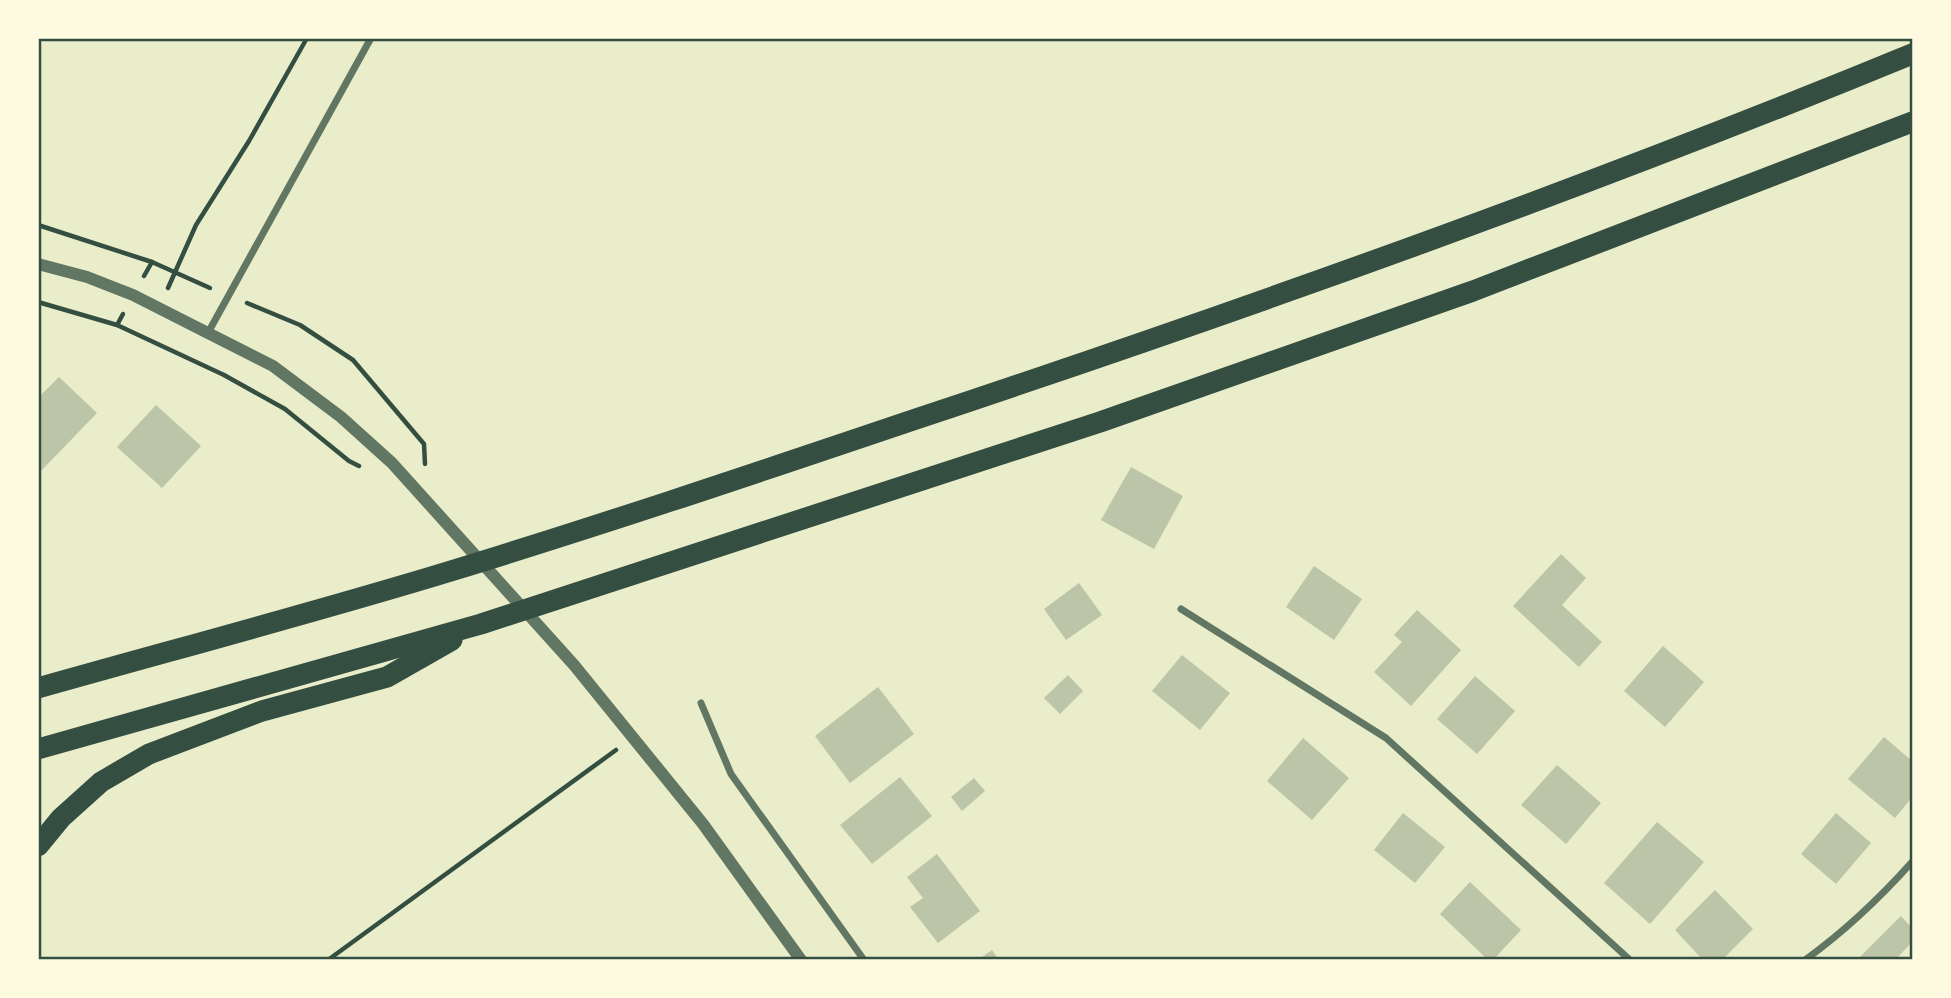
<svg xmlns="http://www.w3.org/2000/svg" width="1951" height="998" viewBox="0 0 1951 998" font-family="Mulish,sans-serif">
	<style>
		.building { fill: #bcc5a7 }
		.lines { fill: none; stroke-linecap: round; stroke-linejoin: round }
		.path { stroke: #344e41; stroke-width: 4.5 }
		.minor { stroke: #617663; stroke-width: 7 }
		.tertiary { stroke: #617663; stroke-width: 12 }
		.motorway { stroke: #344e41; stroke-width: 21 }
		.neatline { fill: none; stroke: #344e41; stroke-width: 2.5 }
	</style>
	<rect width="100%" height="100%" fill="#e9edc9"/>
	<g class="building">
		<polygon points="59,377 97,413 38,474 38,398"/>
		<polygon points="156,405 201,446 162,488 117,447"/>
		<polygon points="1131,467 1183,496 1154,549 1101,520"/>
		<polygon points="1561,554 1586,578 1562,605 1602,642 1579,667 1513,606"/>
		<polygon points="1314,566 1362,599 1334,640 1286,607"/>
		<polygon points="1079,583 1102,615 1066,640 1044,609"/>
		<polygon points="1417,610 1461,650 1411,706 1374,672 1402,642 1394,635"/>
		<polygon points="1663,646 1704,682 1665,727 1624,691"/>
		<polygon points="1182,655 1230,693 1200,730 1152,691"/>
		<polygon points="1068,675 1083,691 1060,714 1044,698"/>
		<polygon points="1475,676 1515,711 1477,754 1437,719"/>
		<polygon points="878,687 914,734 850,783 815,736"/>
		<polygon points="1884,737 1912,761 1912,797 1895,818 1848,779"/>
		<polygon points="1303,738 1349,778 1312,820 1267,781"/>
		<polygon points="1557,765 1601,803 1566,844 1521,805"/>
		<polygon points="900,777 932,816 872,864 840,825"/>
		<polygon points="974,778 985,791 962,811 951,797"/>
		<polygon points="1403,813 1445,847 1415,883 1374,850"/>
		<polygon points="1836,813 1871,843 1836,884 1801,854"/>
		<polygon points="1657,822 1704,862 1650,924 1604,883"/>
		<polygon points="937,854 980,911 938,943 910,907 923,898 907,877"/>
		<polygon points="1470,882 1521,930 1493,960 1488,960 1440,914"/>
		<polygon points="1715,890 1753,929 1722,960 1703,960 1675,930"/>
		<polygon points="1901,916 1912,928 1912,942 1895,960 1862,960 1860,957"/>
		<polygon points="992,950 999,960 978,960"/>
	</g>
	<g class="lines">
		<g class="path">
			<polyline points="38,225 152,262"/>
			<polyline points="144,276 152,262 210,288"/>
			<polyline points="168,288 196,225 249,141 307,38"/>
			<polyline points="38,302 117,325 224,375 285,409 349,461 359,466"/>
			<polyline points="247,303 300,325 353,360 424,444 425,464"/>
			<polyline points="117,325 123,314"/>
			<polyline points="328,960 616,750"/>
		</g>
		<g class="minor">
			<polyline points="209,331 371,38"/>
			<polyline points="1181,609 1386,738 1630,960"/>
			<polyline points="701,703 731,774 864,960"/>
			<path d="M1805,960C1845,931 1879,899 1912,862"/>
		</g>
		<polyline class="tertiary" points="38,264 87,277 133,295 273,366 341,417 392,463 574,665 703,824 801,960"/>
		<g class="motorway">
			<path d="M38,688C169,651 301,616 431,577C593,528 753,474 913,420C1250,308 1584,189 1912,54"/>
			<polyline points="38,749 481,624 1100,422 1473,291 1912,122"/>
			<polyline points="38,846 61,818 101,782 149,754 262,711 387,677 452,640"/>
		</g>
	</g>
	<rect width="1951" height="998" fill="none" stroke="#fefae0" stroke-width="80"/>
	<rect x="40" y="40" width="1871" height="918" class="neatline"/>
</svg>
